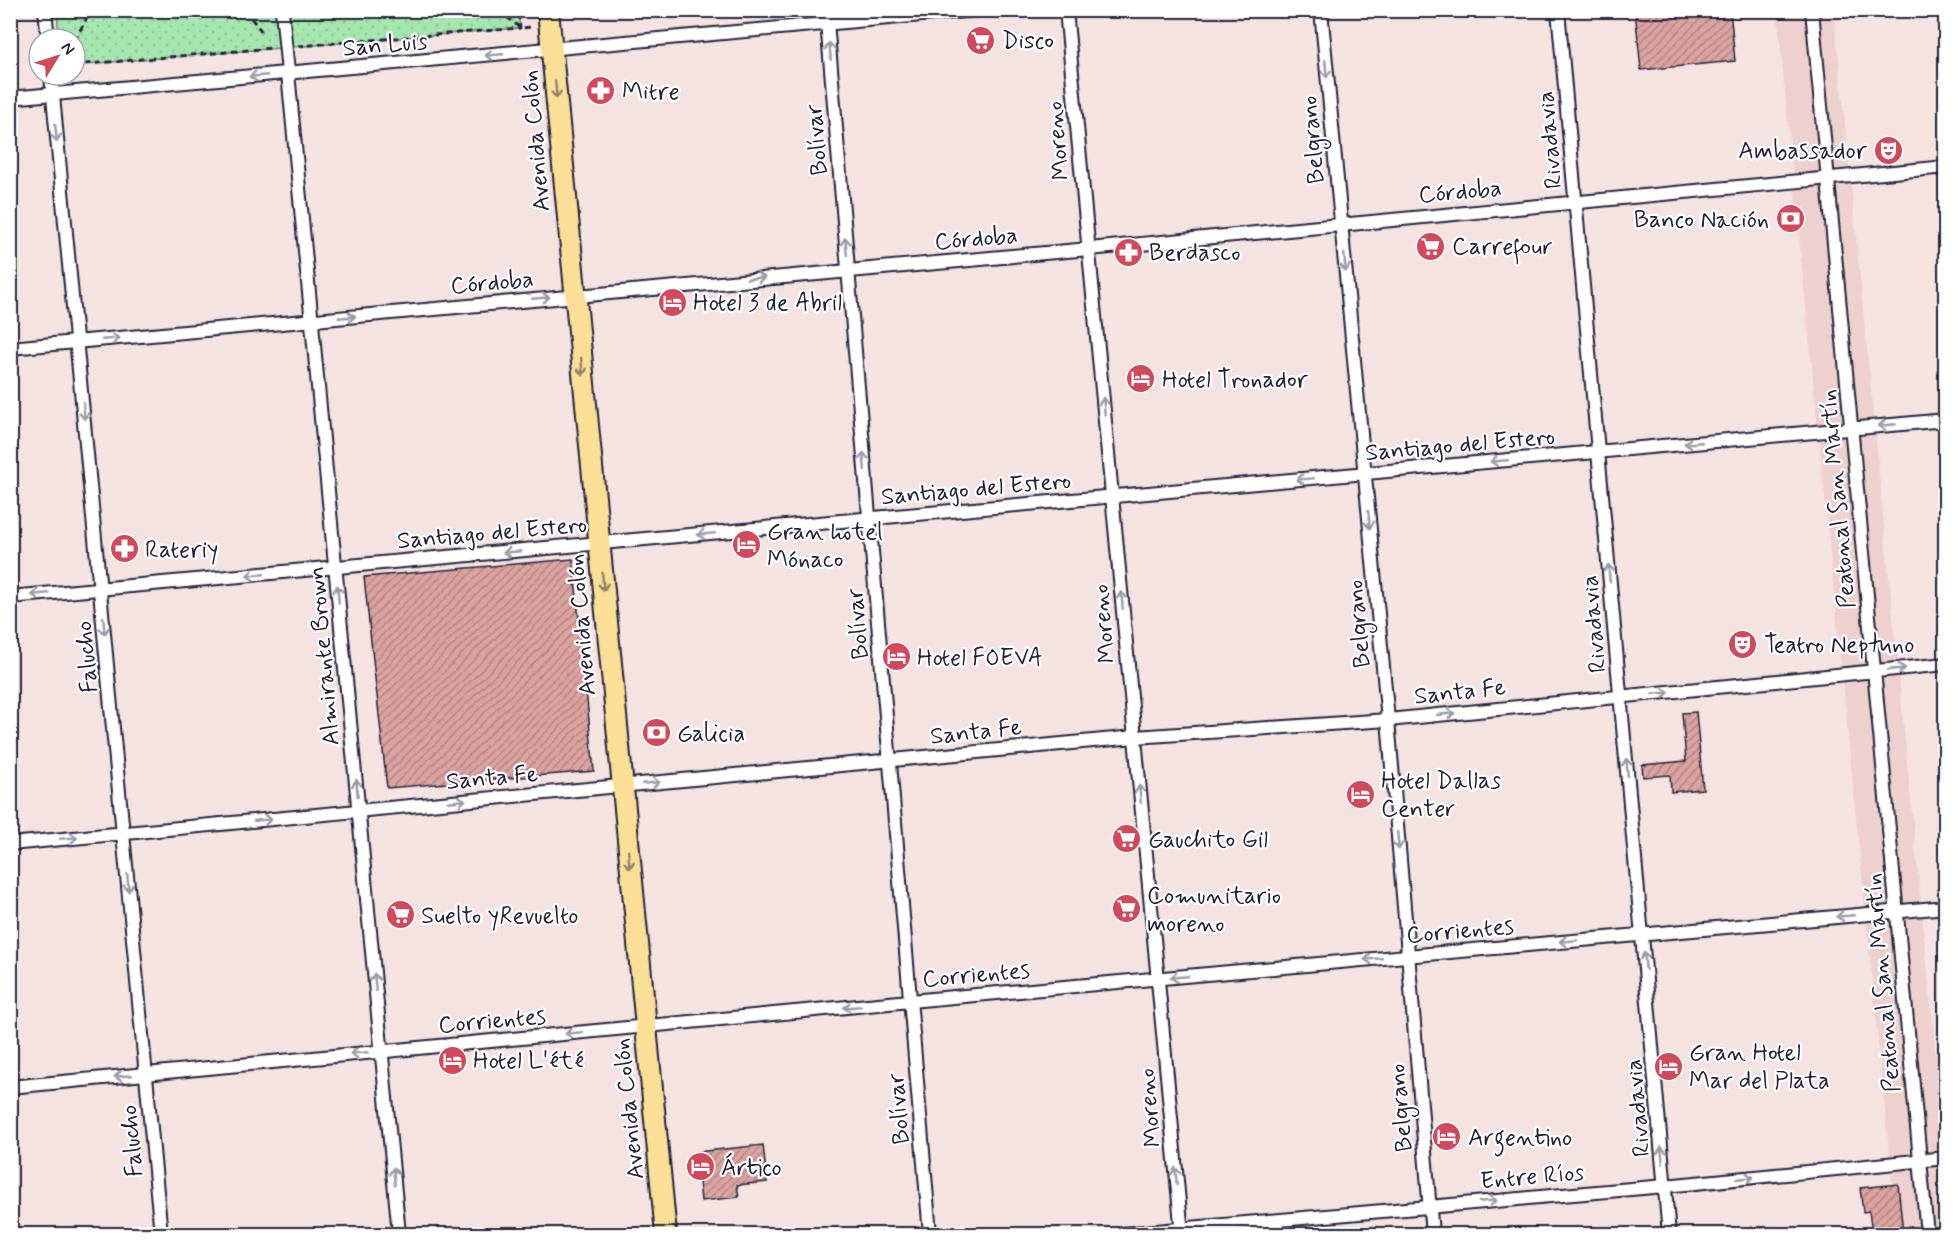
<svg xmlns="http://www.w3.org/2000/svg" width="1956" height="1245" viewBox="0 0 1956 1245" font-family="Mynerve,sans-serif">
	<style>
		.built { fill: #eed0ce }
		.grass { fill: url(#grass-dots); stroke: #648475; stroke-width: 1.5 }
		.building { fill: url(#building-hatch); stroke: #22223b; stroke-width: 1.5 }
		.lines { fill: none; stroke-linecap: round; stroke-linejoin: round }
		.street-casing { stroke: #22223b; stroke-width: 16 }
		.primary-casing { stroke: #22223b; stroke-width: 24 }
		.path { stroke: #22223b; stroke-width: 3; stroke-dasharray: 6 4.5; stroke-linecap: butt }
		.street { stroke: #fff; stroke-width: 12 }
		.primary { stroke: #fbdf96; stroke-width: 20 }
		.oneway { stroke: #9c9ca7 }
		.oneway2 { stroke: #8e8068 }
		.labels { text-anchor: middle; stroke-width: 4.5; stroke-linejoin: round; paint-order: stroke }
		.poi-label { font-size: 24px; fill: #22223b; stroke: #fff; text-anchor: start }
		.street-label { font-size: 24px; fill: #22223b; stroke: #fff }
	</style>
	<defs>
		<pattern id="grass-dots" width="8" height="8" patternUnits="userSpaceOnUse" patternTransform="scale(1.5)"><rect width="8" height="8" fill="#a5e6af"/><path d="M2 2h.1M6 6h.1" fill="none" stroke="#8ec597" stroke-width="1.8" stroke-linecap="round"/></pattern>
		<pattern id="building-hatch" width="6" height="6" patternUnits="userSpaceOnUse" patternTransform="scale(1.5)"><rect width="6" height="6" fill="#dda3a0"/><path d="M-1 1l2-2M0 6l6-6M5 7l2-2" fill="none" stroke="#b38484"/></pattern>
	</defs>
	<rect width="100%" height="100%" fill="#f5e3e2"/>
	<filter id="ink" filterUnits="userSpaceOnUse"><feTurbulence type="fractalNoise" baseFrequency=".0167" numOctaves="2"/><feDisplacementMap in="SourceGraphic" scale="12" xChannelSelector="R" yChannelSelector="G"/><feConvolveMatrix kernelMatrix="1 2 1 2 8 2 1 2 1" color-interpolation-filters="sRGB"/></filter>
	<g filter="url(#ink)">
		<polygon class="built" points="1777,11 1834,11 1945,1151 1945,1234 1897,1234"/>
		<polygon class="grass" points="518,10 520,28 75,65 75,39 59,39 57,11"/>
		<g class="building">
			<polygon points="1635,10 1730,10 1735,61 1641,70"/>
			<polygon points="573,559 594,771 387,788 364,577"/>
			<polygon points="1696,712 1703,789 1671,792 1670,775 1643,777 1642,765 1686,761 1682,713"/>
			<polygon points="763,1145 767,1182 737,1185 739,1197 701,1201 696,1152"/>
			<polygon points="1898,1184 1903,1234 1872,1234 1869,1211 1863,1212 1860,1188"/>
		</g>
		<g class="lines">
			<defs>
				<g id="street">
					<polyline points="45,10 48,39"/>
					<polyline points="282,10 399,1234"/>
					<polyline points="826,10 930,1234"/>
					<polyline points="1066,10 1182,1234"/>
					<polyline points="1321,10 1388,720 1432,1234"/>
					<polyline points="1558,10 1669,1234"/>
					<polyline points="1812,10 1927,1234"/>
					<polyline points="51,75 161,1234"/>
					<polyline points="10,98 977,10"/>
					<polyline points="10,348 1089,249 1946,167"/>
					<polyline points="10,597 1946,420"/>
					<polyline points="10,844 1135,737 1388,720 1946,664"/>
					<polyline points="10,1087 910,1001 1946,907"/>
					<polyline points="1122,1234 1665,1186 1946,1158"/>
				</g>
				<polyline id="primary" points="548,10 666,1234"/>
			</defs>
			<use href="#street" class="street-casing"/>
			<use href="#primary" class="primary-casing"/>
			<g class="path">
				<polyline points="245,10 262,32"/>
				<polyline points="499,10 520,28 533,27"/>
				<polyline points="75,40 91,10"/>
				<polyline points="298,46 520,28 518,10"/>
				<polyline points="75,65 273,48"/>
			</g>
			<use href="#street" class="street"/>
			<use href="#primary" class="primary"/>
		</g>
		<defs><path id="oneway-shaft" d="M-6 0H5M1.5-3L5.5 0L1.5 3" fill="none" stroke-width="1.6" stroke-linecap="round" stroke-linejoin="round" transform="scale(1.5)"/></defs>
		<g class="oneway">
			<use href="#oneway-shaft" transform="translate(830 51) rotate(-95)"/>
			<use href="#oneway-shaft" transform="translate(494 55) rotate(175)"/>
			<use href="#oneway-shaft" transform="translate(1326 69) rotate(85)"/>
			<use href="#oneway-shaft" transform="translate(258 76) rotate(175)"/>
			<use href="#oneway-shaft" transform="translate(56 133) rotate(84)"/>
			<use href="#oneway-shaft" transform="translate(846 246) rotate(-95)"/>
			<use href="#oneway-shaft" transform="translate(1345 263) rotate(85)"/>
			<use href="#oneway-shaft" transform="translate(756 278) rotate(-5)"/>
			<use href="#oneway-shaft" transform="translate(541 298) rotate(-5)"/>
			<use href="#oneway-shaft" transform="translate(347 317) rotate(-5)"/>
			<use href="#oneway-shaft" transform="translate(111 339) rotate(-5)"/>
			<use href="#oneway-shaft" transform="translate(1104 406) rotate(-95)"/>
			<use href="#oneway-shaft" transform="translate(84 411) rotate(85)"/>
			<use href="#oneway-shaft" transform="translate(1887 425) rotate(175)"/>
			<use href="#oneway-shaft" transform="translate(1693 443) rotate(175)"/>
			<use href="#oneway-shaft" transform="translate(864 461) rotate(-95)"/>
			<use href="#oneway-shaft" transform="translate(1499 461) rotate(175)"/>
			<use href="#oneway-shaft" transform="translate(1305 479) rotate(175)"/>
			<use href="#oneway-shaft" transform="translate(1369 520) rotate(85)"/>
			<use href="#oneway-shaft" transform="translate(706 534) rotate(175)"/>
			<use href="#oneway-shaft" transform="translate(512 552) rotate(175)"/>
			<use href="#oneway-shaft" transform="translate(1609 573) rotate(-95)"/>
			<use href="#oneway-shaft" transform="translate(255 575) rotate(175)"/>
			<use href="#oneway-shaft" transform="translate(40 594) rotate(175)"/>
			<use href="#oneway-shaft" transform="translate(338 594) rotate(-95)"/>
			<use href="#oneway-shaft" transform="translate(1122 600) rotate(-95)"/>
			<use href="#oneway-shaft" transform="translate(104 626) rotate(85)"/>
			<use href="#oneway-shaft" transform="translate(1897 669) rotate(-6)"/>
			<use href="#oneway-shaft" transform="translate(1661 693) rotate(-6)"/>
			<use href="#oneway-shaft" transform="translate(1446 714) rotate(-6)"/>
			<use href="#oneway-shaft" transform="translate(1627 767) rotate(-95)"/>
			<use href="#oneway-shaft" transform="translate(651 783) rotate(-5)"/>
			<use href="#oneway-shaft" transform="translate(357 788) rotate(-95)"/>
			<use href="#oneway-shaft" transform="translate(1140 794) rotate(-95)"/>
			<use href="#oneway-shaft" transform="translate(457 801) rotate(-5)"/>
			<use href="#oneway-shaft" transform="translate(263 820) rotate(-5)"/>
			<use href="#oneway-shaft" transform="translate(69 838) rotate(-5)"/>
			<use href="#oneway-shaft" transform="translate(1398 841) rotate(85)"/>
			<use href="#oneway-shaft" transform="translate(128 883) rotate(85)"/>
			<use href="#oneway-shaft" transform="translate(1845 916) rotate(175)"/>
			<use href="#oneway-shaft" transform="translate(1568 941) rotate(175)"/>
			<use href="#oneway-shaft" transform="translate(1373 959) rotate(175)"/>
			<use href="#oneway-shaft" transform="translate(1645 961) rotate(-95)"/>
			<use href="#oneway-shaft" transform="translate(1179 977) rotate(175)"/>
			<use href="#oneway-shaft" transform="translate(375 982) rotate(-95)"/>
			<use href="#oneway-shaft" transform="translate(852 1007) rotate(174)"/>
			<use href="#oneway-shaft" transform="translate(574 1033) rotate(175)"/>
			<use href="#oneway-shaft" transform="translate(359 1053) rotate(175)"/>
			<use href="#oneway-shaft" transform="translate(123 1076) rotate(175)"/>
			<use href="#oneway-shaft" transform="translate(1662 1155) rotate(-95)"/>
			<use href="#oneway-shaft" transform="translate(394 1176) rotate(-95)"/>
			<use href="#oneway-shaft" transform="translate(1176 1176) rotate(-95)"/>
			<use href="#oneway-shaft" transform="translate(1745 1178) rotate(-6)"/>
			<use href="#oneway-shaft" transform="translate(1488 1201) rotate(-5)"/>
		</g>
		<g class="oneway2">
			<use href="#oneway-shaft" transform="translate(556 90) rotate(85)"/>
			<use href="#oneway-shaft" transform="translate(582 367) rotate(84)"/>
			<use href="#oneway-shaft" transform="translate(603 582) rotate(85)"/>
			<use href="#oneway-shaft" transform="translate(629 860) rotate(84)"/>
		</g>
	</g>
	<defs>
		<symbol id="supermarket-disc" viewBox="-11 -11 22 22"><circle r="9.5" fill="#d1495b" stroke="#fff"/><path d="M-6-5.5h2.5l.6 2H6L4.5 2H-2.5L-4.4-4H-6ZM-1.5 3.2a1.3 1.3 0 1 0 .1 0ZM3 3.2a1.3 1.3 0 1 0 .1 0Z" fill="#fff"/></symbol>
		<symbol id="pharmacy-disc" viewBox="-11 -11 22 22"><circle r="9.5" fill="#d1495b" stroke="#fff"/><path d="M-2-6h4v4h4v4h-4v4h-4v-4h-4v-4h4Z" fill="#fff"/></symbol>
		<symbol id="theatre-disc" viewBox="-11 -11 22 22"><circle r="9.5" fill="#d1495b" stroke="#fff"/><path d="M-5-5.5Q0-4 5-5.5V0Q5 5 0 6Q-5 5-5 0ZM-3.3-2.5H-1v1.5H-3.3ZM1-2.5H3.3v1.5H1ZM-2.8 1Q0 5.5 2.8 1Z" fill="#fff"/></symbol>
		<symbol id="bank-disc" viewBox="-11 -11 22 22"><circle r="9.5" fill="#d1495b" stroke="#fff"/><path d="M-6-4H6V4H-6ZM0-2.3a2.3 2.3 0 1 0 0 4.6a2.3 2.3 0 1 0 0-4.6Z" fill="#fff"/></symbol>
		<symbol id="hotel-disc" viewBox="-11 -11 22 22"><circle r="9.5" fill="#d1495b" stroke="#fff"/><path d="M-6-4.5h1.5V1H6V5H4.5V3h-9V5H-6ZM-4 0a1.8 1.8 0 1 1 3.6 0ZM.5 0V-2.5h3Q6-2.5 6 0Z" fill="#fff"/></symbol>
	</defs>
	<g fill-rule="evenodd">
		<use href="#supermarket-disc" x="964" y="24" width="33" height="33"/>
		<use href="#pharmacy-disc" x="584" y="74" width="33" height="33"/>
		<use href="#theatre-disc" x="1872" y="134" width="33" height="33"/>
		<use href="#bank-disc" x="1774" y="202" width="33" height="33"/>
		<use href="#supermarket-disc" x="1414" y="230" width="33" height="33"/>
		<use href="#pharmacy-disc" x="1112" y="236" width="33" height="33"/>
		<use href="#hotel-disc" x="656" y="286" width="33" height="33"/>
		<use href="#hotel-disc" x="1124" y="362" width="33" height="33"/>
		<use href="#hotel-disc" x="730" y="528" width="33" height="33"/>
		<use href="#pharmacy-disc" x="108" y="532" width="33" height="33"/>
		<use href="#theatre-disc" x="1726" y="628" width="33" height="33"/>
		<use href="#hotel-disc" x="880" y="640" width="33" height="33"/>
		<use href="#bank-disc" x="640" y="716" width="33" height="33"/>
		<use href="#hotel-disc" x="1344" y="778" width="33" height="33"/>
		<use href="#supermarket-disc" x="1110" y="822" width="33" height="33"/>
		<use href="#supermarket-disc" x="1110" y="892" width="33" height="33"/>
		<use href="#supermarket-disc" x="384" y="898" width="33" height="33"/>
		<use href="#hotel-disc" x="436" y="1044" width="33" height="33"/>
		<use href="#hotel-disc" x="1652" y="1050" width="33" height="33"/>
		<use href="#hotel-disc" x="1430" y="1120" width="33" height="33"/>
		<use href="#hotel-disc" x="684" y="1150" width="33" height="33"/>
	</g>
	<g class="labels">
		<g class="poi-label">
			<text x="1002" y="48">Disco</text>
			<text x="622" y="99">Mitre</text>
			<text x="1867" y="158" text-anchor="end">Ambassador</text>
			<text x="1769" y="227" text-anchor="end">Banco Nación</text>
			<text x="1452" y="254">Carrefour</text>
			<text x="1149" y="260">Berdasco</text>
			<text x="693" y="310">Hotel 3 de Abril</text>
			<text x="1162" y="387">Hotel Tronador</text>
			<text x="767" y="539">Gran hotel<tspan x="767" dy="28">Mónaco</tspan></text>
			<text x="145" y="557">Rateriy</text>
			<text x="1764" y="652">Teatro Neptuno</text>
			<text x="917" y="665">Hotel FOEVA</text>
			<text x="677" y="741">Galicia</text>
			<text x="1381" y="788">Hotel Dallas<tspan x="1381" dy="28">Center</tspan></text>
			<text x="1148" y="847">Gauchito Gil</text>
			<text x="1147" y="903">Comunitario<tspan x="1147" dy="28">moreno</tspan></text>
			<text x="421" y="923">Suelto yRevuelto</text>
			<text x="1689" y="1060">Gran Hotel<tspan x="1689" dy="28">Mar del Plata</tspan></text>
			<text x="473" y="1068">Hotel L'été</text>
			<text x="1468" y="1145">Argentino</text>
			<text x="721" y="1175">Ártico</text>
		</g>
		<g class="street-label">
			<text transform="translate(385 44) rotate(-5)" y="8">San Luis</text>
			<text transform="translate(816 140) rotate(-95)" y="8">Bolívar</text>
			<text transform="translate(1312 140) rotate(-95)" y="8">Belgrano</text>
			<text transform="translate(1549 140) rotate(-95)" y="8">Rivadavia</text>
			<text transform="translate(535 141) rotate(-95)" y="8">Avenida Colón</text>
			<text transform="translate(1057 141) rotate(-95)" y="8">Moreno</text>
			<text transform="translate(1460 191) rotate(-5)" y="8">Córdoba</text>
			<text transform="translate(976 238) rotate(-5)" y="8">Córdoba</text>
			<text transform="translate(492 282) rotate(-5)" y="8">Córdoba</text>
			<text transform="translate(1460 444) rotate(-5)" y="8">Santiago del Estero</text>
			<text transform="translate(976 488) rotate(-5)" y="8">Santiago del Estero</text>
			<text transform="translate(1837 499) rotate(-95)" y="8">Peatonal San Martín</text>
			<text transform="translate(492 532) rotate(-5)" y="8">Santiago del Estero</text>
			<text transform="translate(857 624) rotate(-95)" y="8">Bolívar</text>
			<text transform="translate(1103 624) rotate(-95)" y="8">Moreno</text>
			<text transform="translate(1358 624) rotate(-95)" y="8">Belgrano</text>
			<text transform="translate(1593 624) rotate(-95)" y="8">Rivadavia</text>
			<text transform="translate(581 625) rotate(-95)" y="8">Avenida Colón</text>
			<text transform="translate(323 656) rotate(-95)" y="8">Almirante Brown</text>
			<text transform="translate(86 657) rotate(-95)" y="8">Falucho</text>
			<text transform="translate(1460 691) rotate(-6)" y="8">Santa Fe</text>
			<text transform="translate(976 731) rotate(-6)" y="8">Santa Fe</text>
			<text transform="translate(492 777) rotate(-5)" y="8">Santa Fe</text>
			<text transform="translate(1460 930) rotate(-5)" y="8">Corrientes</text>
			<text transform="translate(976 974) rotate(-5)" y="8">Corrientes</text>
			<text transform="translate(1882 983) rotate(-95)" y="8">Peatonal San Martín</text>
			<text transform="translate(492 1020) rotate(-5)" y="8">Corrientes</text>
			<text transform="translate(1149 1108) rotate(-95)" y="8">Moreno</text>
			<text transform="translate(1400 1108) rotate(-95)" y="8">Belgrano</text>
			<text transform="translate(1637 1108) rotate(-95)" y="8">Rivadavia</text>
			<text transform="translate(628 1109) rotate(-96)" y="8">Avenida Colón</text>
			<text transform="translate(898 1109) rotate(-95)" y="8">Bolívar</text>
			<text transform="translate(131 1141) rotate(-95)" y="8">Falucho</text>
			<text transform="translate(1532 1176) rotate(-5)" y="8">Entre Ríos</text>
		</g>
	</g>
	<rect width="1956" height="1245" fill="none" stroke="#fff" stroke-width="36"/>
	<rect x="18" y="18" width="1920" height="1209" fill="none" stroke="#22223b" stroke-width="2" filter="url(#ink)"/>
	<g transform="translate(57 57) rotate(52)"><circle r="28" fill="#ffffff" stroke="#a7a7b1" stroke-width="1.5"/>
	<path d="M0-4.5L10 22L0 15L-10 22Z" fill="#d1495b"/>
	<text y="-9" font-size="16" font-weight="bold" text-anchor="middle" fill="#22223b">N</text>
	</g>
</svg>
